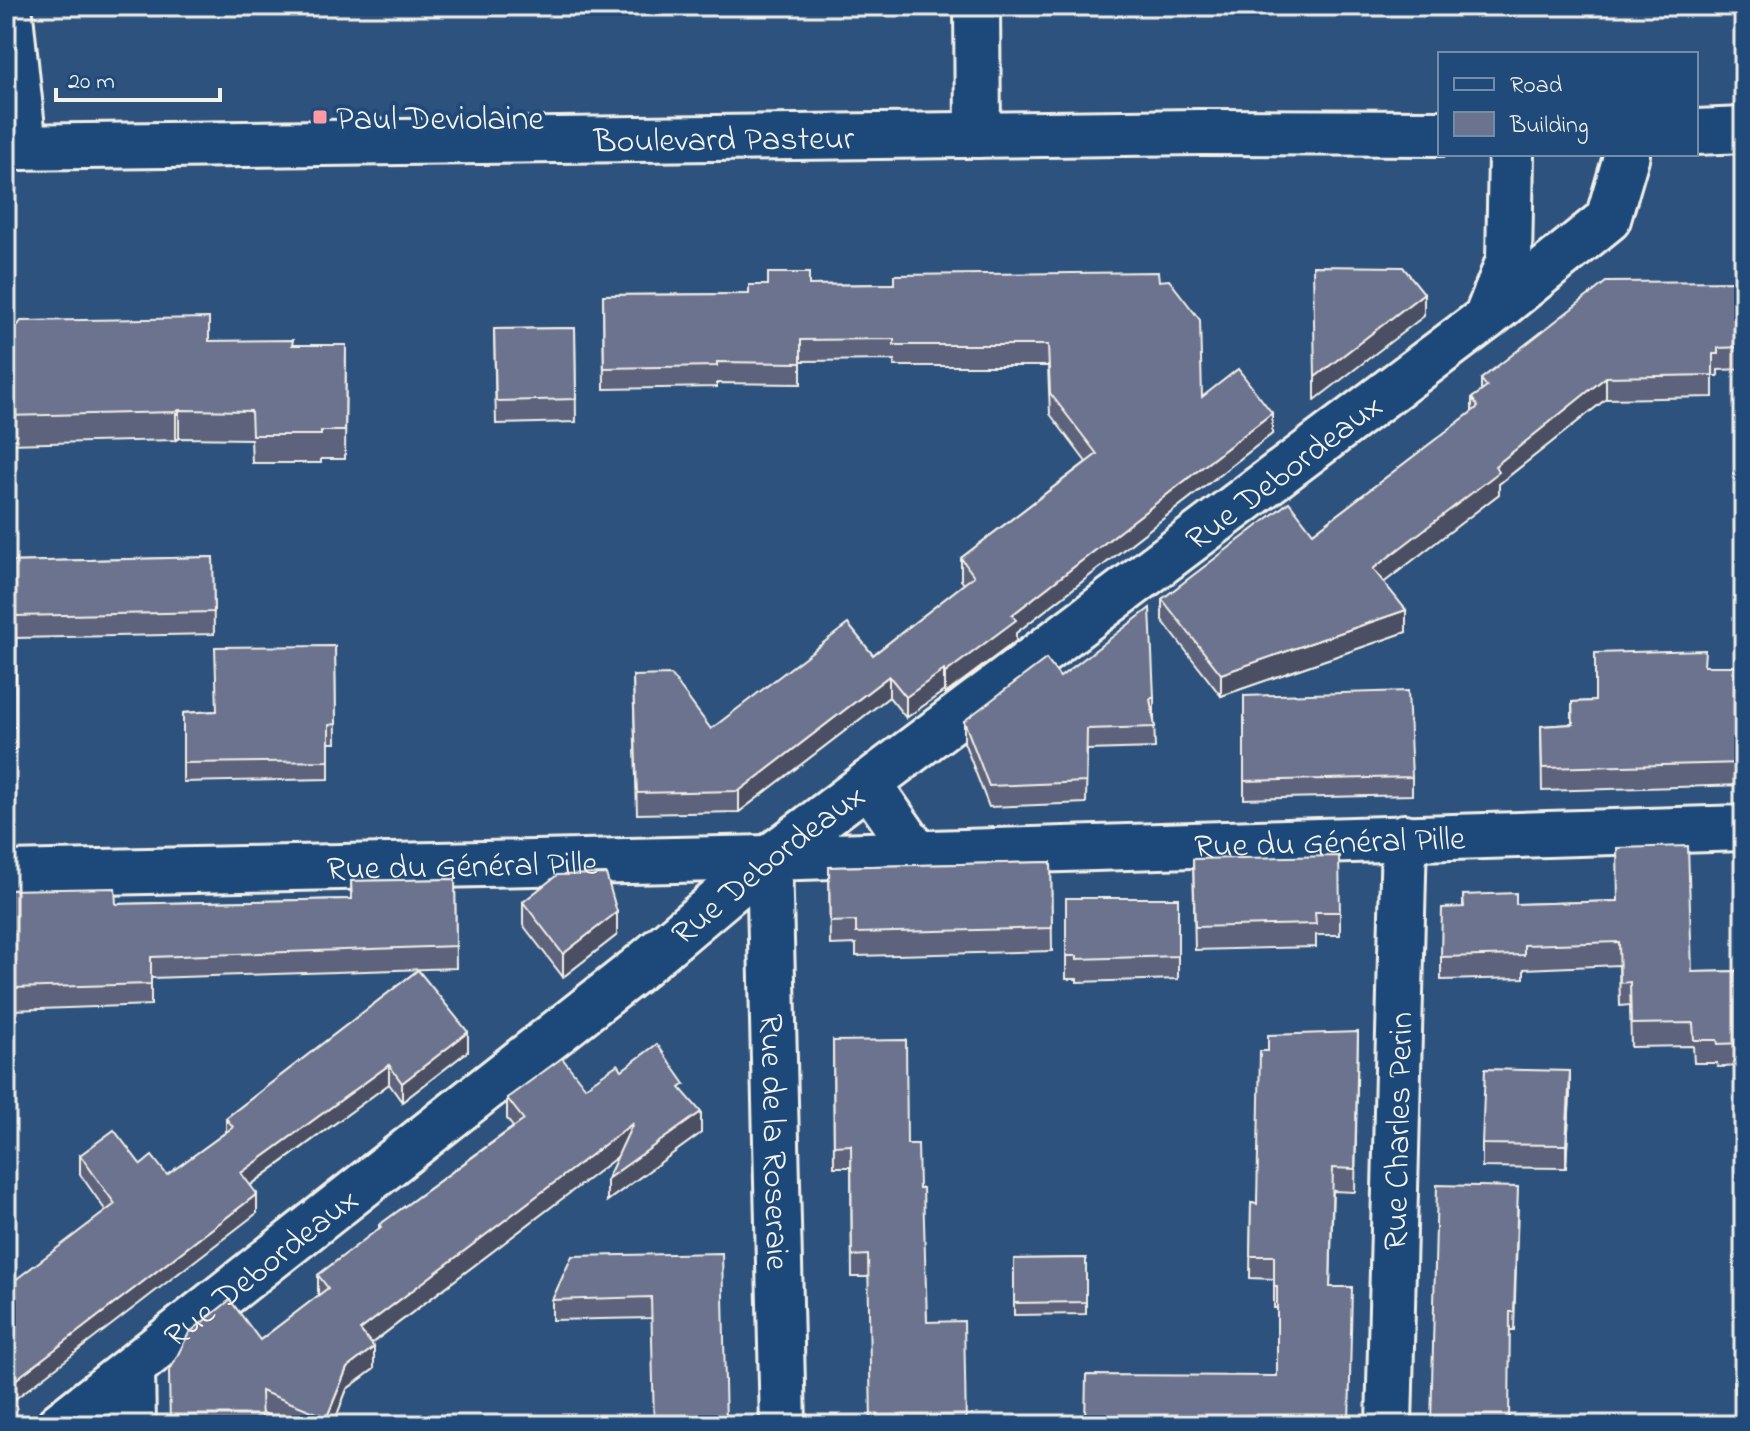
<svg xmlns="http://www.w3.org/2000/svg" width="1750" height="1431" viewBox="0 0 1750 1431" font-family="'Indie Flower',sans-serif">
	<style>
		.lines { fill: none; stroke-linecap: round; stroke-linejoin: round }
		.street-casing { stroke: #f4f1e8; stroke-width: 50 }
		.street { stroke: #1f4a7a; stroke-width: 44 }
		.wall { fill: #5d637b; stroke: #f4f1e8; stroke-width: 2 }
		.shaded-wall { fill: #4c5064; stroke: #f4f1e8; stroke-width: 2 }
		.building { fill: #6c738f; stroke: #f4f1e8; stroke-width: 2 }
		.poi-dot { fill: #ff9aa2; stroke: #1f4a7a; stroke-width: 3 }
		.labels { text-anchor: middle; stroke-width: 8; stroke-linejoin: round; paint-order: stroke }
		.poi-label { font-size: 34px; fill: #f4f1e8; stroke: #1f4a7a; text-anchor: start }
		.street-label { font-size: 34px; fill: #f4f1e8; stroke: #1f4a7a }
	</style>
	<rect width="100%" height="100%" fill="#2e527e"/>
	<filter id="ink" filterUnits="userSpaceOnUse"><feTurbulence type="fractalNoise" baseFrequency=".0125" numOctaves="2"/><feDisplacementMap in="SourceGraphic" scale="16" xChannelSelector="R" yChannelSelector="G"/><feConvolveMatrix kernelMatrix="1 2 1 2 8 2 1 2 1" color-interpolation-filters="sRGB"/></filter>
	<g filter="url(#ink)">
		<g class="lines">
			<defs>
				<g id="street">
					<polyline points="9,6 24,147"/>
					<polyline points="977,6 978,135"/>
					<polyline points="1696,132 1744,130"/>
					<path id="s1" d="M6,147L1200,132L1440,133"/>
					<polyline points="1487,316 1509,260 1511,154"/>
					<polyline points="868,783 916,852"/>
					<path id="s2" d="M769,858L783,1425"/>
					<path id="s3" d="M6,874L769,858L1744,828"/>
					<polyline points="132,1368 133,1425"/>
					<path id="s4" d="M59,1425L635,971L769,858L1486,318L1608,219L1627,154"/>
					<path id="s5" d="M1389,1425L1404,837"/>
				</g>
			</defs>
			<use href="#street" class="street-casing"/>
			<use href="#street" class="street"/>
		</g>
		<g class="wall">
			<polygon points="1159,281 1202,397 1272,434 1016,633 1016,641 945,694 944,691 906,718 889,697 739,812 637,814 633,676 711,729 873,655 964,584 961,580 961,558 1086,462 1050,414 1048,366 894,366 894,360 801,361 801,384 717,383 717,387 604,389 603,295 749,294 809,285"/>
			<polygon points="1744,281 1744,369 1718,370 1718,376 1713,376 1713,397 1606,399 1499,484 1499,494 1384,582 1406,632 1221,696 1162,620 1162,599 1313,533 1472,412 1472,398 1481,392 1481,379"/>
			<polygon points="6,325 209,341 293,345 346,345 345,459 321,459 321,463 252,463 251,439 179,438 176,440 6,444"/>
			<polygon points="575,328 576,422 496,424 494,329"/>
			<polygon points="213,557 214,634 16,638 16,749 6,749 6,562"/>
			<polygon points="335,646 336,743 329,743 329,779 183,782 183,713 216,711"/>
			<polygon points="1705,666 1744,666 1744,785 1542,791 1541,726 1572,724 1572,702 1595,701"/>
			<polygon points="1244,696 1412,777 1412,795 1244,799"/>
			<polygon points="1154,718 1155,748 1087,750 1086,803 989,807 964,742 964,721"/>
			<polygon points="1193,859 1340,912 1340,935 1316,935 1316,947 1195,950"/>
			<polygon points="1051,862 1052,951 856,956 856,944 830,945 829,867"/>
			<polygon points="455,879 456,968 151,978 151,1005 12,1010 11,1001 6,1001 6,890 116,904 351,899 351,881"/>
			<polygon points="1463,895 1516,904 1618,901 1692,972 1744,971 1744,1066 1718,1067 1717,1063 1694,1063 1693,1046 1631,1047 1630,1005 1620,1006 1619,965 1524,969 1524,978 1441,980 1441,957 1463,907"/>
			<polygon points="1066,898 1178,898 1178,979 1077,982 1077,979 1066,979"/>
			<polygon points="523,902 617,935 563,977 523,925"/>
			<polygon points="418,970 468,1051 402,1102 389,1084 251,1185 257,1213 106,1211 80,1174 80,1155 141,1165 167,1175 226,1132 226,1118"/>
			<polygon points="1358,1032 1355,1192 1333,1191 1330,1287 1350,1425 1277,1376 1277,1308 1274,1308 1274,1279 1250,1278 1251,1203 1257,1204 1268,1051"/>
			<polygon points="833,1041 907,1144 919,1188 927,1322 966,1425 868,1277 852,1277 851,1167 834,1167"/>
			<polygon points="622,1070 685,1094 701,1133 607,1201 618,1156 371,1344 374,1369 347,1389 333,1425 293,1425 261,1412 260,1340 318,1296 318,1275 379,1229 379,1225 513,1127 507,1119 507,1098 585,1087"/>
			<polygon points="1570,1094 1566,1168 1482,1167 1482,1144"/>
			<polygon points="1518,1206 1514,1330 1510,1330 1431,1425"/>
			<polygon points="722,1253 651,1318 552,1320 552,1300"/>
			<polygon points="1086,1258 1086,1314 1014,1315 1014,1259"/>
		</g>
		<g class="shaded-wall">
			<polygon points="1424,293 1424,316 1315,400 1315,377"/>
			<polygon points="1606,377 1606,399 1499,484 1499,494 1373,591 1373,569 1495,466"/>
			<polygon points="179,410 179,438 176,440 176,412"/>
			<polygon points="1272,413 1272,434 1016,633 1016,641 945,694 945,673 1012,615"/>
			<polygon points="1406,610 1406,632 1221,696 1221,674"/>
			<polygon points="944,670 944,691 906,718 906,697"/>
			<polygon points="889,676 889,697 739,812 739,791"/>
			<polygon points="1154,697 1154,718 1150,699"/>
			<polygon points="617,912 617,935 563,977 563,954"/>
			<polygon points="468,1032 468,1051 402,1102 402,1083"/>
			<polygon points="389,1065 389,1084 241,1192 241,1173"/>
			<polygon points="1570,1071 1570,1094 1566,1168 1566,1145"/>
			<polygon points="701,1112 701,1133 607,1201 607,1179"/>
			<polygon points="633,1123 633,1145 360,1352 360,1330"/>
			<polygon points="257,1194 257,1213 6,1406 6,1387"/>
			<polygon points="374,1347 374,1369 347,1389 333,1425 327,1425 327,1417 347,1368"/>
		</g>
		<g class="building">
			<polygon points="1313,266 1403,267 1424,293 1315,377"/>
			<polygon points="1158,272 1159,281 1169,280 1200,320 1202,397 1238,369 1272,413 1012,615 1016,620 945,673 944,670 906,697 889,676 739,791 637,793 633,676 671,675 711,729 848,624 873,655 974,576 961,558 1097,454 1050,393 1048,345 894,345 894,339 801,340 801,363 717,362 717,366 604,368 603,295 749,294 749,285 768,285 768,273 809,273 809,285 894,284 894,275"/>
			<polygon points="1744,281 1744,347 1718,348 1718,354 1713,354 1713,375 1606,377 1495,466 1499,472 1373,569 1406,610 1221,674 1162,599 1289,502 1313,533 1478,407 1472,398 1487,387 1481,379 1606,282"/>
			<polygon points="209,318 209,341 293,340 292,345 346,345 345,431 321,431 321,435 252,435 251,411 179,410 176,412 6,416 6,325 18,325 21,321"/>
			<polygon points="575,328 576,399 496,401 494,329"/>
			<polygon points="213,557 214,612 15,616 16,727 6,727 6,562"/>
			<polygon points="1150,608 1154,697 1150,699 1155,727 1087,729 1086,782 989,786 964,721 1046,659 1060,677"/>
			<polygon points="335,646 336,724 329,725 329,761 183,763 183,713 217,711 215,647"/>
			<polygon points="1705,650 1704,666 1744,666 1744,763 1542,768 1541,726 1573,724 1572,702 1595,701 1595,653"/>
			<polygon points="1408,691 1412,777 1244,781 1244,696"/>
			<polygon points="1688,846 1692,972 1744,971 1744,1043 1718,1044 1717,1040 1694,1040 1693,1023 1631,1024 1630,982 1620,983 1619,942 1524,945 1524,955 1441,957 1442,908 1464,907 1463,895 1516,893 1516,904 1618,901 1617,848"/>
			<polygon points="1339,856 1340,912 1315,912 1316,924 1195,927 1193,859"/>
			<polygon points="1051,862 1052,928 856,933 856,921 830,922 829,867"/>
			<polygon points="606,874 617,912 563,954 523,902 557,875"/>
			<polygon points="455,879 456,946 151,957 151,984 12,988 11,980 6,980 6,890 115,888 116,904 352,899 351,881"/>
			<polygon points="1066,898 1178,898 1178,956 1077,959 1077,956 1066,956"/>
			<polygon points="418,970 468,1032 402,1083 389,1065 241,1173 257,1194 6,1387 6,1287 115,1204 80,1155 114,1130 141,1165 152,1156 167,1175 233,1127 226,1118"/>
			<polygon points="1358,1032 1355,1169 1333,1168 1330,1287 1352,1287 1349,1425 1085,1425 1086,1375 1277,1376 1277,1286 1274,1286 1274,1256 1250,1256 1251,1203 1257,1204 1260,1051 1268,1051 1268,1035"/>
			<polygon points="906,1040 907,1144 918,1144 919,1188 923,1188 927,1322 964,1321 966,1425 871,1425 868,1255 852,1256 851,1145 834,1146 833,1041"/>
			<polygon points="657,1044 685,1084 680,1088 701,1112 607,1179 633,1123 360,1330 374,1347 347,1368 327,1417 261,1391 262,1425 170,1425 169,1372 189,1333 230,1300 260,1340 328,1288 318,1275 381,1227 379,1225 524,1120 507,1098 562,1058 585,1087 618,1064 622,1070"/>
			<polygon points="1485,1069 1570,1071 1566,1145 1482,1144"/>
			<polygon points="1437,1185 1518,1187 1514,1312 1510,1312 1509,1425 1431,1425"/>
			<polygon points="722,1253 726,1425 654,1425 651,1297 552,1300 572,1256"/>
			<polygon points="1086,1258 1086,1302 1014,1303 1014,1259"/>
		</g>
	</g>
	<rect class="poi-dot" x="312" y="109" width="16" height="16" rx="4"/>
	<g class="labels">
		<g class="poi-label">
			<text x="336" y="129">Paul Deviolaine</text>
		</g>
		<g class="street-label">
			<text dy="12" stroke="none"><textPath href="#s1" startOffset="718">Boulevard Pasteur</textPath></text>
			<text dy="12" stroke="none"><textPath href="#s4" startOffset="1552">Rue Debordeaux</textPath></text>
			<text dy="12" stroke="none"><textPath href="#s3" startOffset="1324">Rue du Général Pille</textPath></text>
			<text dy="12" stroke="none"><textPath href="#s3" startOffset="456">Rue du Général Pille</textPath></text>
			<text dy="12" stroke="none"><textPath href="#s4" startOffset="904">Rue Debordeaux</textPath></text>
			<text dy="12" stroke="none"><textPath href="#s5" startOffset="294">Rue Charles Perin</textPath></text>
			<text dy="12" stroke="none"><textPath href="#s2" startOffset="284">Rue de la Roseraie</textPath></text>
			<text dy="12" stroke="none"><textPath href="#s4" startOffset="256">Rue Debordeaux</textPath></text>
		</g>
	</g>
	<rect width="1750" height="1431" fill="none" stroke="#1f4a7a" stroke-width="32"/>
	<rect x="16" y="16" width="1718" height="1399" fill="none" stroke="#f4f1e8" stroke-width="3" filter="url(#ink)"/>
	<rect x="1438" y="52" width="260" height="104" fill="#1f4a7a" stroke="#748da6" stroke-width="2"/>
	<rect x="1454" y="78" width="40" height="12" fill="#1f4a7a" stroke="#748da6" stroke-width="2"/>
	<text x="1510" y="92" font-size="24" fill="#f4f1e8">Road</text>
	<rect x="1454" y="112" width="40" height="24" fill="#6c738f" stroke="#748da6" stroke-width="2"/>
	<text x="1510" y="132" font-size="24" fill="#f4f1e8">Building</text>
	<path d="M56 88v12h164v-12" fill="none" stroke="#f4f1e8" stroke-width="4"/>
	<text x="68" y="88" font-size="24" fill="#f4f1e8" stroke="#1f4a7a" stroke-width="6" paint-order="stroke">20 m</text>
</svg>
